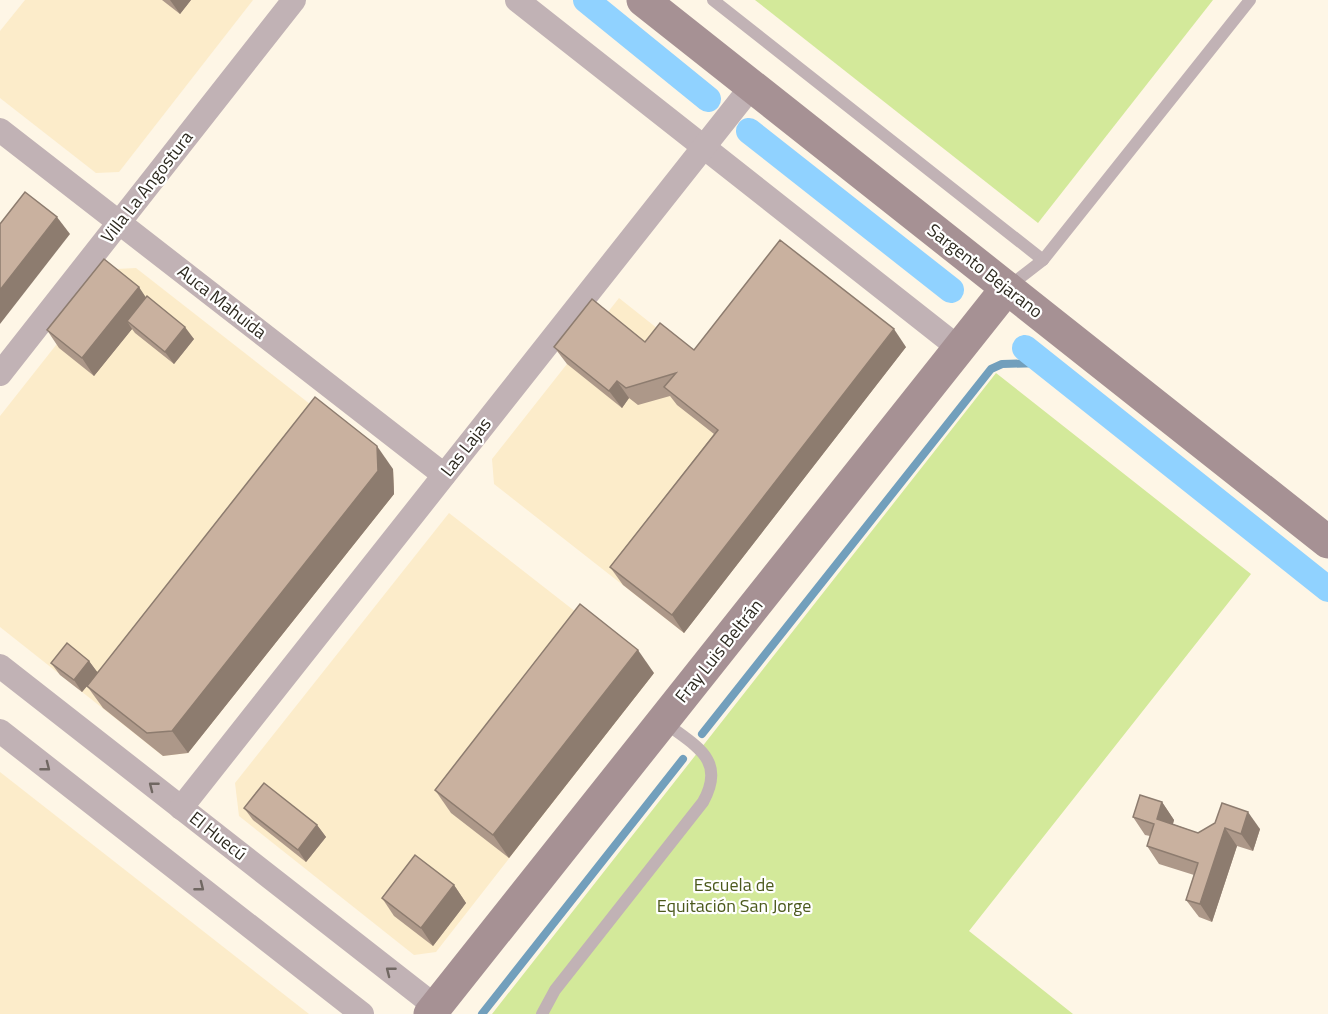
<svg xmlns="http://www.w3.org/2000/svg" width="1328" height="1014" viewBox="0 0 1328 1014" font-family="'Titillium Web',sans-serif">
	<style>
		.built { fill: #fcecca }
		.green { fill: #d3e99a }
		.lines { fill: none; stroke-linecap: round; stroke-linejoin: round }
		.stream { stroke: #729fbc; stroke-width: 8 }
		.canal { stroke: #90d2ff; stroke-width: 26 }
		.lane { stroke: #c1b2b5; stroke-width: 12 }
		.street { stroke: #c1b2b5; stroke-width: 24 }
		.secondary { stroke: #a69194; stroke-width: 33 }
		.wall { fill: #ad9889 }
		.shaded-wall { fill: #8d7c6f }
		.building { fill: #c9b19f; stroke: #8d7c6f; stroke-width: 1.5 }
		.oneway { stroke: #706762 }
		.labels { text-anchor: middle; stroke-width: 4.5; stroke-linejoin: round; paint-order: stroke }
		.street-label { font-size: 18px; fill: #2d291f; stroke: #fff }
		.park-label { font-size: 18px; fill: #4c5a1d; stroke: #fff }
	</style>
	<rect width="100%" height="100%" fill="#fef6e6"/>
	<g class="built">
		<polygon points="25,0 253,0 119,172 96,173 0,98 0,31"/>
		<polygon points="793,258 684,633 494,484 492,459 619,298 706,367"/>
		<polygon points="136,268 393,469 394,494 188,753 163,756 0,627 0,416 116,269"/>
		<polygon points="449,513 654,673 436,952 414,955 239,816 235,783"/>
		<polygon points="0,772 309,1014 0,1014"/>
	</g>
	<g class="green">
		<polygon points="755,0 1213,0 1038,223"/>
		<polygon points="996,373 1251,574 969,931 1073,1014 492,1014"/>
	</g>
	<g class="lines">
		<g class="stream">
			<polyline points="702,734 991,369 1002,364 1044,363"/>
			<polyline points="482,1014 683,759"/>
		</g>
		<g class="canal">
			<polyline points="586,0 708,99"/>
			<polyline points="749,131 951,290"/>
			<polyline points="1025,348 1328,589"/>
		</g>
		<g class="lane">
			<polyline points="713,0 1043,260"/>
			<polyline points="1008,287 1043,260 1250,0"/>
			<path d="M542,1014L555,990L703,802C727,759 695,746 664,722"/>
		</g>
		<g class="street">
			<polyline points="517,0 960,349"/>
			<polyline points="0,130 444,475"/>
			<polyline points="0,374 294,0"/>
			<polyline points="0,666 436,1007"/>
			<polyline points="0,731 362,1014"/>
			<polyline points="181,808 752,86"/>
		</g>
		<g class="secondary">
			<polyline points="643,0 1328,542"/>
			<polyline points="430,1014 1007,288"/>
		</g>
	</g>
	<g class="wall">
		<polygon points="162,0 191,0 180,14"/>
		<polygon points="146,297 194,339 174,364 135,333 132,329 94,376 59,348 47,330"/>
		<polygon points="645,342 694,350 906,347 684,633 623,585 610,567 714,434 677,405 670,396 638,405 629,398 622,408 567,364 554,347"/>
		<polygon points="393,469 394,494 188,753 163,756 103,708 87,686 82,692 60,675 51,663 89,661 97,672"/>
		<polygon points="654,673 509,858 451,813 435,790"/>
		<polygon points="1162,802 1174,820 1173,824 1198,833 1215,823 1260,829 1253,851 1237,846 1212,922 1199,917 1186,900 1194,875 1159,864 1147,846 1150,836 1145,835 1133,817"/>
		<polygon points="244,808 317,825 326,837 306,862 253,820"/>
		<polygon points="454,885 466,903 433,946 394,916 382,898"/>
	</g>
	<g class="shaded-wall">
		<polygon points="170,0 191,0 180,14"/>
		<polygon points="57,217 70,234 0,324 0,290"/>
		<polygon points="139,287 151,305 127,321 132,329 94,376 82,358"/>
		<polygon points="185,327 194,339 174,364 165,352"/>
		<polygon points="894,329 906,347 684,633 672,615"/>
		<polygon points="617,381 629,398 622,408 609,391"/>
		<polygon points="377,446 393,469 394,494 188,753 172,731"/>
		<polygon points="638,650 654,673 509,858 493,835"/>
		<polygon points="89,661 98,673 82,692 74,680"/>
		<polygon points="1162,802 1174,820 1169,836 1157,819"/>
		<polygon points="1248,812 1260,829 1253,851 1241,834"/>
		<polygon points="317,825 326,837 306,862 298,850"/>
		<polygon points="1225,828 1237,846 1212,922 1200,904"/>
		<polygon points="454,885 466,903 433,946 421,928"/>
	</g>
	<g class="building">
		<polygon points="25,192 57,217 0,290 0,224"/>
		<polygon points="780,240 894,329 672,615 610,567 718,430 664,387 676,373 626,388 617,381 609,391 554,347 592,299 645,342 660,323 694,350"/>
		<polygon points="104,259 139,287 82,358 47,330"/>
		<polygon points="147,296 185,327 165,352 127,321"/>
		<polygon points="315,397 377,446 378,471 172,731 147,733 87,686"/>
		<polygon points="580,604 638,650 493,835 435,790"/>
		<polygon points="67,643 89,661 74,680 51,663"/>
		<polygon points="264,783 317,825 298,850 244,808"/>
		<polygon points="1140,795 1162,802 1157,819 1198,833 1215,823 1222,803 1248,812 1241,834 1225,828 1200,904 1186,900 1198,863 1147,846 1154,824 1133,817"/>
		<polygon points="415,855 454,885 421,928 382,898"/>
	</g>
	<defs><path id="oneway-chevron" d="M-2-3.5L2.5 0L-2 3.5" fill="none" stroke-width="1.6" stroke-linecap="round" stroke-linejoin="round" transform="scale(1.5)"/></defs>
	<g class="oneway">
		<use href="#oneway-chevron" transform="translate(46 767) rotate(38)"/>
		<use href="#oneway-chevron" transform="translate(153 786) rotate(-142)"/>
		<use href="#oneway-chevron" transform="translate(200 887) rotate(38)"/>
		<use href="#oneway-chevron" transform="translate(390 971) rotate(-142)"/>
	</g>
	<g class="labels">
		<g class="street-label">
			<text transform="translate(147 187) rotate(-52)" y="6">Villa La Angostura</text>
			<text transform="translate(985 271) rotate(38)" y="6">Sargento Bejarano</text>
			<text transform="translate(222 302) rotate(38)" y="6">Auca Mahuida</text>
			<text transform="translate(466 447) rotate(-52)" y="6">Las Lajas</text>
			<text transform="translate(719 651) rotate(-51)" y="6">Fray Luis Beltrán</text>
			<text transform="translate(218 836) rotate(38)" y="6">El Huecú</text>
		</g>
		<g class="park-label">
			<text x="734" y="891">Escuela de<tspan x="734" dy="21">Equitación San Jorge</tspan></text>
		</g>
	</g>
</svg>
